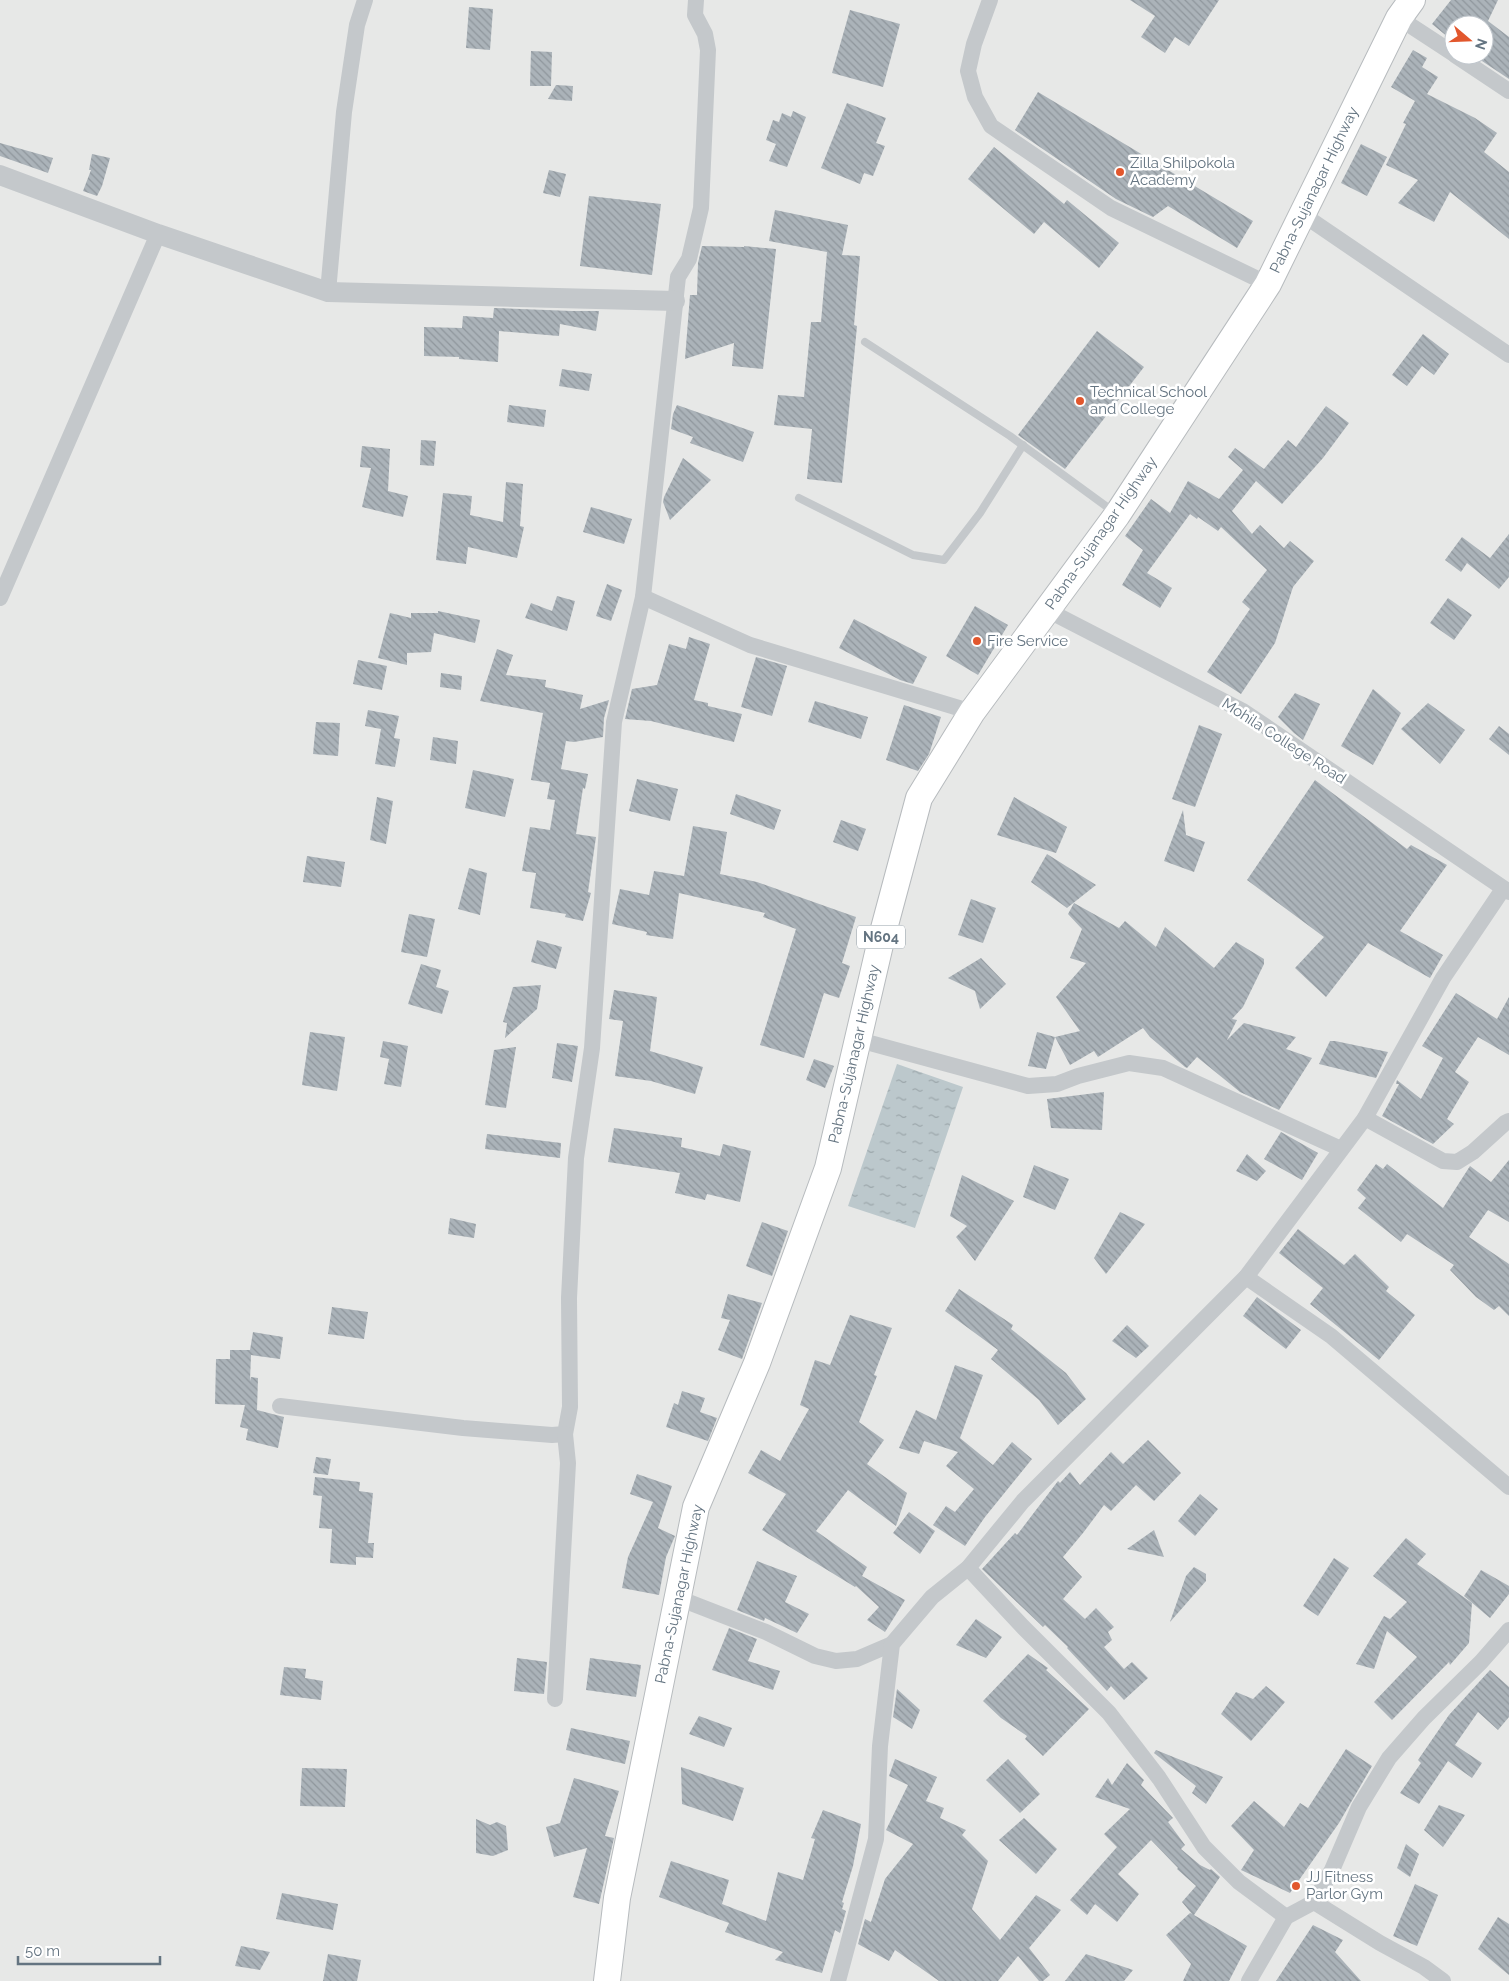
<svg xmlns="http://www.w3.org/2000/svg" width="1509" height="1981" viewBox="0 0 1509 1981" font-family="Raleway,sans-serif">
	<style>
		.built { fill: #e7e8e7; fill-rule: evenodd }
		.water { fill: url(#water-ripples) }
		.building { fill: url(#building-back-hatch) }
		.lines { fill: none; stroke-linecap: round; stroke-linejoin: round }
		.trunk-casing { stroke: #b7bbbe; stroke-width: 28 }
		.service { stroke: #c4c8cb; stroke-width: 8 }
		.minor { stroke: #c4c8cb; stroke-width: 16 }
		.tertiary { stroke: #c4c8cb; stroke-width: 20 }
		.trunk { stroke: #fff; stroke-width: 26 }
		.poi-dot { fill: #e2572d; stroke: #fff; stroke-width: 2 }
		.labels { text-anchor: middle; stroke-width: 5; stroke-linejoin: round; paint-order: stroke }
		.shield { fill: #fff; stroke: #929ea7; stroke-width: 1 }
		.shield-label { font-size: 14px; font-weight: bold; fill: #647481 }
		.poi-label { font-size: 15px; fill: #647481; stroke: #fff; text-anchor: start }
		.street-label { font-size: 15px; fill: #647481; stroke: #fff }
	</style>
	<defs>
		<pattern id="water-ripples" width="26" height="14" patternUnits="userSpaceOnUse" patternTransform="scale(1.25)"><rect width="26" height="14" fill="#bcc8cc"/><path d="M2 4q2-2 4 0t4 0M15 11q2-2 4 0t4 0" fill="none" stroke="#9ca7ab"/></pattern>
		<pattern id="building-back-hatch" width="6" height="6" patternUnits="userSpaceOnUse" patternTransform="scale(1.25)"><rect width="6" height="6" fill="#abb3b9"/><path d="M-1 5l2 2M0 0l6 6M5-1l2 2" fill="none" stroke="#8f969c"/></pattern>
	</defs>
	<rect width="100%" height="100%" fill="#f9f9f6"/>
	<path class="built" d="M0,0H1509V1981H0ZM1454,25H1484V55H1454Z"/>
	<polygon class="water" points="897,1064 963,1087 915,1228 848,1206"/>
	<g class="building">
		<polygon points="1130,0 1219,0 1189,46 1175,37 1165,53 1141,37 1155,16"/>
		<polygon points="1451,0 1498,0 1488,21 1509,37 1509,79 1473,55 1484,55 1484,25 1454,25 1454,42 1432,24"/>
		<polygon points="469,7 493,9 490,50 466,48"/>
		<polygon points="850,10 900,24 883,87 832,73"/>
		<polygon points="1413,50 1427,58 1422,67 1438,77 1427,94 1475,118 1497,133 1484,152 1509,172 1509,239 1450,192 1434,222 1398,203 1418,180 1386,165 1406,124 1403,123 1415,101 1391,87"/>
		<polygon points="531,51 552,52 551,86 530,86"/>
		<polygon points="556,85 573,86 572,101 548,99"/>
		<polygon points="1038,92 1253,221 1237,248 1168,206 1153,217 1116,199 1015,130"/>
		<polygon points="847,103 886,118 876,143 885,146 873,176 864,173 860,184 821,168"/>
		<polygon points="793,111 806,117 787,167 769,161 776,144 766,140 773,120 779,122 782,113 791,117"/>
		<polygon points="0,143 53,158 48,173 0,156"/>
		<polygon points="1361,144 1387,157 1367,196 1341,183"/>
		<polygon points="994,147 1064,204 1067,200 1119,243 1099,268 1044,222 1034,234 968,179"/>
		<polygon points="92,154 110,158 102,186 97,196 83,191 91,170 89,170"/>
		<polygon points="549,170 566,174 560,197 543,193"/>
		<polygon points="589,196 661,204 652,275 580,266"/>
		<polygon points="775,210 848,225 842,255 860,256 854,325 857,326 842,483 807,479 812,429 774,425 778,395 804,397 811,322 821,322 827,252 769,241"/>
		<polygon points="702,246 744,247 744,246 776,249 763,369 732,366 734,343 685,359 690,295 697,295 698,263"/>
		<polygon points="494,308 572,311 599,311 596,331 560,324 559,336 499,331 498,362 459,359 459,357 424,356 424,327 462,328 463,316 493,318"/>
		<polygon points="1097,331 1144,367 1065,469 1018,435"/>
		<polygon points="1423,334 1449,354 1434,375 1422,366 1407,386 1392,375"/>
		<polygon points="562,369 592,374 589,391 559,386"/>
		<polygon points="509,405 546,410 544,427 507,422"/>
		<polygon points="677,405 754,432 743,462 690,443 693,437 671,429 673,414"/>
		<polygon points="1326,406 1349,423 1323,458 1282,504 1256,481 1232,511 1252,534 1260,525 1284,548 1290,541 1314,561 1293,587 1275,643 1241,694 1207,672 1250,609 1242,602 1267,570 1221,527 1218,531 1198,517 1197,519 1190,514 1147,573 1172,588 1160,608 1122,585 1143,550 1125,536 1151,499 1170,513 1188,481 1219,499 1243,470 1228,457 1235,448 1264,469 1288,440 1296,447"/>
		<polygon points="421,440 436,441 434,466 420,465"/>
		<polygon points="362,446 390,449 388,491 408,496 403,517 362,507 371,468 360,467"/>
		<polygon points="683,458 711,480 670,520 663,502 664,497"/>
		<polygon points="506,482 523,484 520,526 524,527 517,558 468,547 466,564 436,560 443,493 472,496 470,515 503,522"/>
		<polygon points="591,507 632,519 624,544 583,532"/>
		<polygon points="1509,534 1509,577 1499,589 1467,563 1461,572 1445,560 1462,537 1490,558"/>
		<polygon points="607,584 622,590 611,621 596,616"/>
		<polygon points="557,596 575,601 567,631 525,618 531,603 552,611"/>
		<polygon points="1448,598 1472,615 1454,640 1430,623"/>
		<polygon points="975,606 1008,625 978,675 946,656"/>
		<polygon points="438,611 480,620 475,643 434,633 431,652 407,653 407,665 378,658 390,613 411,618 411,613 438,613"/>
		<polygon points="854,619 927,657 913,684 900,680 839,648"/>
		<polygon points="689,637 710,644 694,700 708,703 708,706 742,714 734,742 651,721 625,719 632,689 657,685 669,644 686,649"/>
		<polygon points="497,649 513,655 506,675 546,680 545,687 583,695 580,709 609,700 604,718 603,737 574,742 566,741 561,769 588,774 585,789 583,788 576,834 596,837 588,892 591,893 583,921 565,917 566,914 530,908 536,873 522,871 530,827 550,830 555,800 547,799 550,783 531,780 543,713 480,701"/>
		<polygon points="756,657 787,666 772,716 741,707"/>
		<polygon points="358,660 387,666 382,690 353,684"/>
		<polygon points="441,673 462,676 461,690 440,687"/>
		<polygon points="1373,689 1401,713 1373,765 1341,746"/>
		<polygon points="1295,693 1320,704 1303,740 1294,733 1278,717"/>
		<polygon points="815,701 868,717 861,739 808,722"/>
		<polygon points="1428,703 1465,730 1440,764 1401,729"/>
		<polygon points="904,705 941,717 929,754 918,771 886,760"/>
		<polygon points="368,710 399,716 394,738 400,739 395,767 375,764 381,729 365,726"/>
		<polygon points="316,722 340,723 338,756 313,754"/>
		<polygon points="1199,725 1222,734 1195,807 1172,799"/>
		<polygon points="1499,726 1509,734 1509,755 1489,739"/>
		<polygon points="433,737 458,741 456,764 430,760"/>
		<polygon points="473,770 514,779 505,817 465,808"/>
		<polygon points="637,779 678,789 670,821 629,811"/>
		<polygon points="1315,780 1407,849 1411,845 1447,865 1400,931 1443,955 1430,978 1368,943 1326,997 1295,968 1324,937 1247,880"/>
		<polygon points="736,794 781,810 774,830 730,814"/>
		<polygon points="377,797 393,801 386,844 370,840"/>
		<polygon points="1014,797 1067,827 1056,853 997,835"/>
		<polygon points="1183,810 1186,835 1205,842 1194,872 1164,861"/>
		<polygon points="841,820 866,829 858,851 833,842"/>
		<polygon points="693,826 727,832 720,874 757,882 856,917 842,963 850,966 839,998 824,993 804,1058 760,1045 796,929 763,917 765,913 679,893 673,939 646,935 647,932 612,924 620,889 649,895 654,871 684,876"/>
		<polygon points="1047,854 1096,885 1067,908 1031,882"/>
		<polygon points="307,856 345,862 341,887 303,882"/>
		<polygon points="469,868 487,873 480,915 458,909"/>
		<polygon points="971,899 996,908 983,943 958,935"/>
		<polygon points="1074,903 1119,928 1125,921 1156,947 1165,927 1214,968 1236,942 1264,959 1264,964 1243,1007 1232,1019 1237,1020 1227,1040 1244,1023 1296,1037 1286,1049 1312,1058 1279,1110 1240,1092 1197,1057 1187,1068 1185,1067 1150,1037 1143,1028 1098,1057 1094,1051 1070,1065 1055,1037 1080,1031 1056,997 1086,963 1070,958 1082,929 1068,914"/>
		<polygon points="409,914 435,919 427,957 401,952"/>
		<polygon points="537,940 562,947 556,969 531,962"/>
		<polygon points="981,958 1006,984 980,1009 975,991 948,978"/>
		<polygon points="421,964 441,970 436,987 449,991 442,1014 408,1004"/>
		<polygon points="541,985 537,1009 505,1038 507,1023 503,1022 513,987"/>
		<polygon points="614,990 657,997 650,1051 703,1067 695,1094 651,1081 615,1076 623,1021 609,1019"/>
		<polygon points="1456,993 1497,1019 1509,997 1509,1055 1478,1037 1455,1072 1469,1082 1447,1119 1454,1124 1433,1144 1382,1116 1399,1084 1396,1084 1397,1080 1421,1099 1443,1058 1422,1046"/>
		<polygon points="310,1032 345,1037 337,1091 302,1085"/>
		<polygon points="1037,1032 1055,1037 1046,1069 1028,1066"/>
		<polygon points="383,1041 408,1046 401,1087 384,1084 389,1059 380,1057"/>
		<polygon points="1330,1041 1335,1041 1388,1052 1376,1078 1319,1064"/>
		<polygon points="557,1043 578,1046 572,1082 552,1078"/>
		<polygon points="516,1047 506,1108 485,1105 494,1050"/>
		<polygon points="814,1059 834,1066 825,1088 806,1080"/>
		<polygon points="1104,1092 1102,1130 1051,1128 1047,1099"/>
		<polygon points="614,1128 682,1138 681,1147 720,1156 723,1144 751,1151 740,1202 707,1194 705,1200 675,1193 680,1173 608,1162"/>
		<polygon points="1281,1132 1318,1153 1302,1180 1264,1159"/>
		<polygon points="487,1134 561,1143 560,1158 485,1149"/>
		<polygon points="1247,1154 1266,1171 1257,1181 1236,1171"/>
		<polygon points="1509,1160 1509,1222 1488,1210 1469,1237 1509,1264 1509,1316 1499,1306 1494,1310 1476,1297 1450,1270 1454,1265 1407,1234 1401,1242 1358,1208 1366,1198 1357,1190 1376,1164 1383,1169 1387,1164 1443,1208 1470,1166 1491,1182"/>
		<polygon points="1034,1165 1069,1179 1055,1210 1023,1197"/>
		<polygon points="962,1175 1014,1201 975,1261 956,1237 967,1226 950,1216"/>
		<polygon points="1120,1212 1145,1224 1106,1274 1094,1258"/>
		<polygon points="450,1218 476,1224 474,1238 448,1234"/>
		<polygon points="762,1222 788,1231 772,1276 746,1266"/>
		<polygon points="1298,1229 1344,1265 1355,1254 1389,1287 1386,1291 1415,1315 1379,1360 1310,1304 1323,1288 1279,1253"/>
		<polygon points="959,1289 1013,1325 1011,1329 1066,1373 1086,1399 1058,1425 1039,1400 991,1359 998,1350 945,1311"/>
		<polygon points="728,1294 762,1303 742,1359 718,1350 730,1320 721,1318"/>
		<polygon points="1257,1297 1301,1330 1286,1349 1243,1316"/>
		<polygon points="332,1307 368,1312 364,1339 328,1334"/>
		<polygon points="850,1315 892,1328 874,1375 877,1376 859,1422 884,1440 867,1464 907,1493 896,1526 848,1490 816,1531 867,1567 862,1576 905,1600 885,1632 867,1620 879,1607 856,1586 855,1587 762,1530 786,1494 748,1473 761,1450 780,1461 809,1409 800,1405 815,1360 830,1365"/>
		<polygon points="1127,1325 1149,1346 1136,1358 1112,1341"/>
		<polygon points="253,1332 283,1337 280,1359 251,1355 250,1381 251,1377 258,1378 257,1410 284,1417 278,1448 246,1440 248,1429 240,1427 245,1405 215,1404 216,1359 230,1359 230,1350 250,1350"/>
		<polygon points="955,1365 983,1375 960,1438 993,1465 1012,1442 1032,1459 985,1517 965,1546 933,1525 946,1506 955,1512 974,1489 946,1466 958,1452 924,1441 919,1454 899,1448 916,1410 936,1420"/>
		<polygon points="682,1391 705,1398 700,1412 717,1418 708,1441 666,1427 674,1403 678,1405"/>
		<polygon points="1148,1440 1181,1473 1154,1501 1136,1485 1111,1511 1104,1505 1083,1533 1063,1557 1082,1577 1063,1599 1085,1619 1096,1608 1114,1627 1108,1632 1112,1640 1104,1647 1124,1669 1132,1662 1148,1678 1124,1700 1111,1686 1107,1691 1067,1648 1068,1647 1045,1625 1043,1627 982,1569 1015,1533 1017,1535 1058,1481 1060,1483 1070,1472 1080,1485 1111,1452 1123,1464"/>
		<polygon points="316,1457 331,1459 328,1475 313,1473"/>
		<polygon points="637,1474 672,1486 658,1528 675,1536 666,1557 659,1595 622,1588 628,1557 653,1502 630,1494"/>
		<polygon points="315,1477 360,1482 359,1491 373,1493 368,1543 374,1543 373,1558 356,1557 356,1565 330,1563 332,1529 319,1528 322,1496 313,1495"/>
		<polygon points="1200,1494 1218,1509 1195,1536 1178,1521"/>
		<polygon points="909,1512 935,1531 920,1554 893,1533"/>
		<polygon points="1154,1530 1164,1557 1127,1549"/>
		<polygon points="1406,1538 1426,1554 1417,1564 1472,1603 1469,1643 1450,1665 1449,1662 1392,1720 1374,1702 1417,1657 1387,1631 1374,1669 1356,1664 1384,1616 1390,1619 1407,1602 1373,1576"/>
		<polygon points="1334,1558 1349,1568 1318,1616 1303,1606"/>
		<polygon points="757,1561 797,1576 785,1602 809,1614 797,1633 765,1618 764,1621 737,1610"/>
		<polygon points="1194,1567 1206,1574 1206,1581 1170,1622 1186,1576"/>
		<polygon points="1481,1570 1509,1586 1509,1594 1490,1618 1464,1596"/>
		<polygon points="976,1619 1002,1637 986,1658 956,1645"/>
		<polygon points="729,1628 757,1639 748,1661 780,1671 773,1690 712,1670"/>
		<polygon points="1028,1654 1048,1668 1046,1670 1089,1709 1043,1756 1025,1739 1027,1736 1001,1718 983,1701"/>
		<polygon points="517,1658 547,1662 544,1694 514,1691"/>
		<polygon points="590,1658 641,1665 636,1697 586,1690"/>
		<polygon points="284,1667 306,1669 305,1678 323,1681 321,1700 280,1695"/>
		<polygon points="1490,1670 1509,1687 1509,1717 1498,1730 1478,1712 1455,1745 1482,1763 1472,1778 1448,1761 1419,1804 1400,1793 1421,1763 1418,1760 1449,1715"/>
		<polygon points="1266,1686 1285,1702 1251,1741 1221,1714 1236,1692 1253,1699"/>
		<polygon points="897,1689 920,1710 912,1729 893,1717"/>
		<polygon points="699,1716 732,1728 724,1747 689,1734"/>
		<polygon points="571,1728 630,1741 625,1764 566,1750"/>
		<polygon points="1346,1749 1372,1766 1339,1823 1290,1893 1241,1870 1254,1850 1231,1826 1254,1801 1284,1827 1300,1803 1308,1808"/>
		<polygon points="1156,1750 1223,1777 1206,1804 1192,1793 1196,1786 1154,1753"/>
		<polygon points="895,1759 937,1777 926,1801 944,1808 940,1818 966,1830 962,1835 988,1861 972,1909 1000,1940 1036,1895 1061,1910 1029,1948 1050,1975 1043,1981 1039,1981 1018,1956 998,1981 939,1981 895,1950 889,1961 858,1944 865,1919 871,1922 885,1879 913,1844 886,1830 908,1785 889,1776"/>
		<polygon points="1008,1759 1040,1794 1020,1813 986,1780"/>
		<polygon points="1127,1763 1144,1780 1141,1785 1173,1818 1168,1822 1185,1845 1181,1849 1200,1865 1210,1870 1211,1869 1220,1877 1194,1915 1247,1946 1229,1981 1183,1981 1191,1964 1166,1935 1190,1913 1192,1914 1182,1902 1196,1886 1177,1869 1178,1868 1151,1840 1118,1874 1139,1894 1117,1922 1095,1904 1087,1915 1070,1900 1117,1847 1104,1834 1130,1809 1095,1797 1108,1778 1112,1785"/>
		<polygon points="681,1767 744,1788 733,1821 682,1804"/>
		<polygon points="302,1768 347,1769 345,1807 300,1806"/>
		<polygon points="574,1778 619,1791 605,1836 614,1838 599,1904 573,1897 587,1848 554,1857 546,1827 560,1823"/>
		<polygon points="1439,1805 1465,1815 1443,1847 1424,1830"/>
		<polygon points="823,1810 861,1824 853,1866 842,1902 844,1903 842,1909 846,1911 840,1933 835,1930 822,1973 775,1960 783,1952 725,1932 729,1923 659,1897 671,1861 729,1880 722,1904 766,1921 778,1872 803,1880 815,1839 811,1838"/>
		<polygon points="1024,1818 1057,1849 1036,1874 999,1840"/>
		<polygon points="476,1819 490,1825 497,1822 506,1826 508,1850 493,1856 476,1853"/>
		<polygon points="1406,1844 1419,1854 1410,1877 1397,1868"/>
		<polygon points="1415,1884 1438,1895 1417,1946 1393,1936"/>
		<polygon points="282,1893 338,1904 333,1930 276,1919"/>
		<polygon points="1498,1917 1509,1924 1509,1975 1478,1949"/>
		<polygon points="1313,1925 1343,1940 1335,1952 1361,1981 1276,1981"/>
		<polygon points="241,1946 270,1952 260,1970 235,1966"/>
		<polygon points="328,1954 361,1960 357,1981 323,1981"/>
		<polygon points="1086,1954 1133,1970 1124,1981 1065,1981"/>
	</g>
	<g class="lines">
		<defs>
			<polyline id="trunk" points="607,1981 617,1898 696,1507 757,1363 828,1168 882,936 919,798 972,712 1117,515 1268,284 1399,18 1412,0"/>
		</defs>
		<use href="#trunk" class="trunk-casing"/>
		<g class="service">
			<polyline points="865,342 1010,436 1114,512"/>
			<polyline points="799,498 913,555 944,560 980,513 1023,445"/>
		</g>
		<g class="minor">
			<polyline points="990,0 974,44 968,71 975,97 991,126 1111,208 1268,284"/>
			<polyline points="1399,18 1454,54"/>
			<polyline points="1455,55 1509,91"/>
			<polyline points="1302,214 1509,355"/>
			<polyline points="328,292 344,112 357,25 365,0"/>
			<polyline points="643,597 750,645 972,712"/>
			<polyline points="0,598 158,234"/>
			<polyline points="1047,610 1243,711 1509,892"/>
			<polyline points="859,1040 1028,1086 1057,1084 1078,1076 1129,1063 1163,1068 1341,1149"/>
			<polyline points="1365,1118 1443,1161 1457,1162 1473,1152 1505,1123 1509,1121"/>
			<polyline points="1246,1277 1331,1336 1509,1487"/>
			<polyline points="280,1406 463,1428 552,1435 565,1434 570,1407 569,1298 576,1158 592,1048 614,722 643,597 678,277 689,259 701,208 708,50 705,34 695,15 696,0"/>
			<polyline points="968,1568 1023,1627 1109,1713 1159,1778 1204,1847 1239,1882 1286,1917"/>
			<polyline points="678,1598 766,1632 815,1656 836,1661 857,1659 892,1644"/>
			<polyline points="555,1699 568,1463 565,1434"/>
			<polyline points="1314,1902 1380,1943 1424,1967 1443,1981"/>
			<polyline points="838,1981 876,1839 880,1746 892,1644 932,1597 968,1568 1023,1501 1246,1277 1365,1118 1443,978 1503,889"/>
			<polyline points="1249,1981 1286,1917 1314,1902 1332,1870 1359,1807 1389,1758 1424,1718 1481,1662 1509,1630"/>
		</g>
		<polyline class="tertiary" points="0,175 158,234 328,292 675,301"/>
		<use href="#trunk" class="trunk"/>
	</g>
	<g class="poi-dot">
		<circle cx="1120" cy="172" r="5"/>
		<circle cx="1080" cy="401" r="5"/>
		<circle cx="977" cy="641" r="5"/>
		<circle cx="1296" cy="1886" r="5"/>
	</g>
	<g class="labels">
		<rect class="shield" x="857" y="925.5" width="48" height="23" rx="4"/>
		<g class="shield-label">
			<text x="881" y="942">N604</text>
		</g>
		<g class="poi-label">
			<text x="1130" y="168">Zilla Shilpokola<tspan x="1130" dy="17">Academy</tspan></text>
			<text x="1090" y="397">Technical School<tspan x="1090" dy="17">and College</tspan></text>
			<text x="987" y="646">Fire Service</text>
			<text x="1306" y="1882">JJ Fitness<tspan x="1306" dy="17">Parlor Gym</tspan></text>
		</g>
		<g class="street-label">
			<text transform="translate(1314 190) rotate(-64)" y="5">Pabna-Sujanagar Highway</text>
			<text transform="translate(1101 533) rotate(-55)" y="5">Pabna-Sujanagar Highway</text>
			<text transform="translate(1284 741) rotate(33)" y="5">Mohila College Road</text>
			<text transform="translate(854 1054) rotate(-77)" y="5">Pabna-Sujanagar Highway</text>
			<text transform="translate(679 1594) rotate(-78)" y="5">Pabna-Sujanagar Highway</text>
		</g>
	</g>
	<g transform="translate(1469 40) rotate(109)"><circle r="24" fill="#ffffff" stroke="#c1c7cd"/>
	<path d="M0-4L9 19L0 12L-9 19Z" fill="#e2572d"/>
	<text y="-8" font-size="14" font-weight="bold" text-anchor="middle" fill="#647481">N</text>
	</g>
	<path d="M18 1956v8h142v-8" fill="none" stroke="#647481" stroke-width="2.5"/>
	<text x="25" y="1956" font-size="15" fill="#647481" stroke="#ffffff" stroke-width="4" paint-order="stroke">50 m</text>
</svg>
